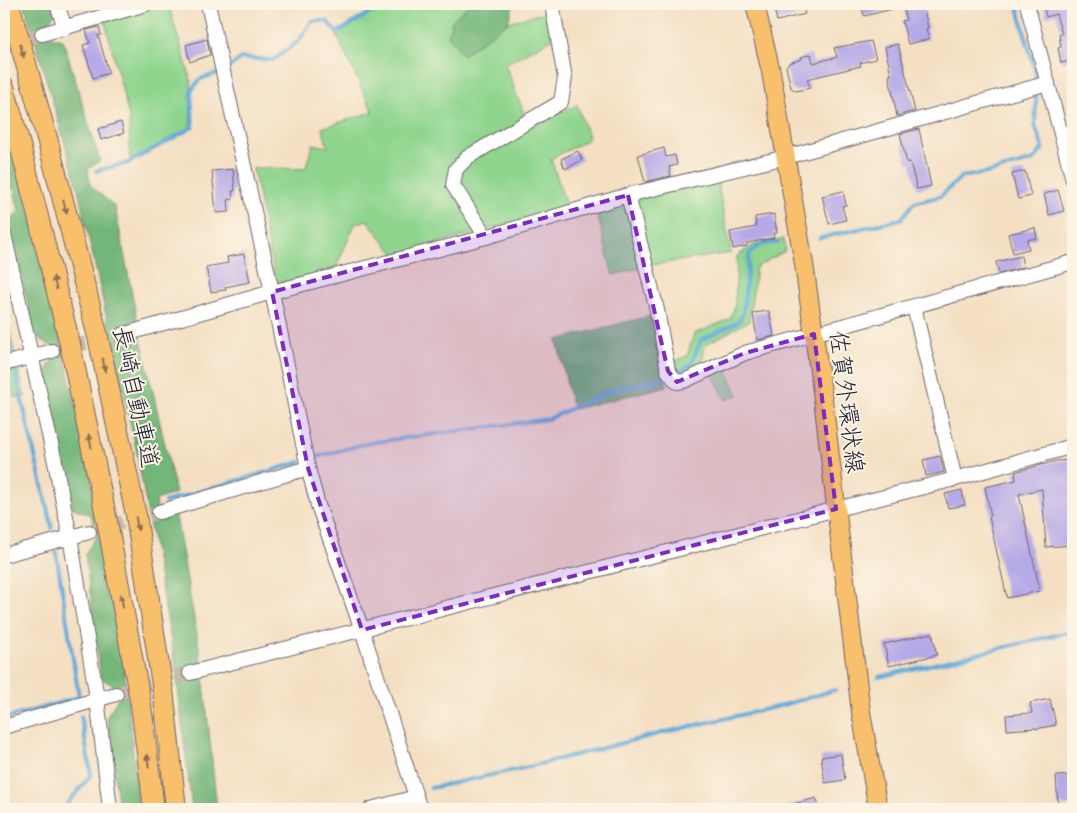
<svg xmlns="http://www.w3.org/2000/svg" width="1077" height="813" viewBox="0 0 1077 813" font-family="Caveat,'Klee One',sans-serif">
	<style>
		.green { fill: #8fd58e; stroke: #587c64 }
		.forest { fill: #73b679; stroke: #4a6c5a }
		.lines { fill: none; stroke-linecap: round; stroke-linejoin: round }
		.stream { stroke: #60aad8; stroke-width: 4 }
		.building { fill: #b5a9e7 }
		.minor-tunnel { stroke: #cab9a8; stroke-width: 14; stroke-dasharray: 14 7; stroke-linecap: butt }
		.minor-casing { stroke: #6c646b; stroke-width: 16 }
		.major-casing { stroke: #6c646b; stroke-width: 20 }
		.highway-casing { stroke: #6c646b; stroke-width: 22 }
		.minor { stroke: #fff; stroke-width: 14 }
		.major { stroke: #f8bf6c; stroke-width: 18 }
		.highway { stroke: #f8bf6c; stroke-width: 20 }
		.oneway { fill: #8d7054 }
		.marked { fill: #7b2cbf; fill-opacity: 0.2; stroke: #7b2cbf; stroke-width: 4; stroke-dasharray: 10 6; stroke-linejoin: round }
		.labels { text-anchor: middle; stroke-width: 4; stroke-linejoin: round; paint-order: stroke }
		.street-label { font-size: 24px; fill: #22223b; stroke: #fcf5e5 }
	</style>
	<rect width="100%" height="100%" fill="#fcf5e5"/>
	<filter id="ink" filterUnits="userSpaceOnUse"><feTurbulence type="fractalNoise" baseFrequency=".02" numOctaves="2"/><feDisplacementMap in="SourceGraphic" scale="10" xChannelSelector="R" yChannelSelector="G"/><feConvolveMatrix kernelMatrix="1 2 1 2 8 2 1 2 1" color-interpolation-filters="sRGB"/></filter>
	<filter id="wash" filterUnits="userSpaceOnUse"><feTurbulence type="fractalNoise" baseFrequency=".0096" numOctaves="4" result="noise"/><feDisplacementMap in="SourceGraphic" scale="20" xChannelSelector="R" yChannelSelector="G"/><feGaussianBlur stdDeviation="1.12" result="paint"/><feColorMatrix in="noise" values="0 0 0 0 0 0 0 0 0 0 0 0 0 0 0 0 0 1.4 0 .05"/><feComposite in="paint" operator="in"/></filter>
	<g filter="url(#wash)">
		<rect width="100%" height="100%" fill="#f4dfc3"/>
		<g class="green">
			<polygon points="168,4 191,80 190,127 130,161 129,117 105,21"/>
			<polygon points="384,4 470,4 452,21 463,55 508,22 550,11 552,39 505,64 526,119 463,158 577,105 589,139 551,159 567,208 395,255 367,220 355,224 334,272 276,283 253,168 305,169 313,144 328,147 322,128 373,112 335,32"/>
			<polygon points="717,179 731,253 651,265 634,200"/>
			<polygon points="628,202 643,267 613,275 596,210"/>
			<polygon points="784,239 785,251 756,267 749,321 705,345 702,366 682,378 671,363 687,356 694,334 730,319 735,305 737,256 757,243"/>
			<polygon points="4,307 25,397 14,397 4,353"/>
			<polygon points="726,368 738,395 726,400 712,374"/>
		</g>
		<g class="forest">
			<polygon points="24,4 51,4 55,14 39,34 63,40 100,161 88,169 90,185 115,207 140,335 176,493 156,500 158,516 175,511 202,664 217,809 192,809 175,663 136,449 77,185"/>
			<polygon points="470,4 514,4 508,22 463,55 448,36 452,21"/>
			<polygon points="4,115 46,274 87,455 126,683 139,809 119,809 107,717 122,691 101,678 85,554 96,537 91,515 73,508 46,371 57,351 35,335 9,222 19,211 14,189 4,188"/>
			<polygon points="653,315 667,386 575,409 571,402 557,340"/>
		</g>
		<g class="lines">
			<g class="stream">
				<polyline points="230,67 241,58 273,60 299,41 312,21 327,21 337,33 384,4"/>
				<polyline points="96,171 128,163 193,127 191,91 200,79 219,73"/>
				<polyline points="820,238 901,219 914,203 941,196 961,177 987,173 1034,160 1043,148 1035,126 1037,79 1017,4"/>
				<polyline points="4,325 11,354"/>
				<polyline points="15,371 52,528"/>
				<polyline points="676,374 691,364 701,340 738,322 743,314 749,254 760,245 778,242"/>
				<polyline points="313,458 368,443 548,419 612,390 670,377"/>
				<polyline points="165,502 300,462"/>
				<polyline points="879,677 1073,631"/>
				<polyline points="4,719 79,697 56,552"/>
				<polyline points="431,788 524,768 666,732 776,707 835,690"/>
				<polyline points="63,809 91,775 81,716"/>
			</g>
		</g>
		<g id="blocks">
			<g class="building">
				<polygon points="773,4 802,4 805,14 777,21"/>
				<polygon points="861,4 897,4 897,8 864,16"/>
				<polygon points="903,4 923,4 928,28 926,29 929,39 908,44 902,21 906,20"/>
				<polygon points="1043,4 1073,4 1073,60 1061,63 1058,48 1061,47 1059,35 1062,34 1056,14 1046,17"/>
				<polygon points="99,27 101,35 98,35 109,73 93,78 83,45 90,43 86,30"/>
				<polygon points="207,39 210,55 190,62 186,45"/>
				<polygon points="871,41 876,59 860,63 861,66 807,79 810,88 796,91 791,88 786,67 789,63 802,59 801,57 811,54 813,63 837,57 834,48"/>
				<polygon points="898,44 915,111 897,116 889,76 891,75 885,47"/>
				<polygon points="121,122 124,133 101,140 98,129"/>
				<polygon points="919,129 931,186 917,189 910,162 907,163 900,134"/>
				<polygon points="664,148 666,157 675,155 677,165 669,167 671,176 645,182 638,155"/>
				<polygon points="578,151 582,160 565,169 561,159"/>
				<polygon points="233,169 235,191 232,191 233,199 228,200 229,212 216,213 212,171"/>
				<polygon points="1025,171 1031,196 1018,199 1012,174"/>
				<polygon points="1058,190 1064,211 1049,215 1044,194"/>
				<polygon points="843,191 846,205 842,206 846,220 829,224 822,196"/>
				<polygon points="774,214 777,233 773,233 774,238 747,243 747,246 733,249 730,232 756,227 755,217"/>
				<polygon points="1035,228 1037,238 1027,240 1029,249 1013,253 1008,234"/>
				<polygon points="244,254 250,282 225,287 226,290 211,292 206,267 228,263 227,257"/>
				<polygon points="1021,256 1023,267 999,274 996,262"/>
				<polygon points="769,311 774,336 757,340 753,313"/>
				<polygon points="940,456 944,472 926,476 923,460"/>
				<polygon points="1073,460 1073,545 1046,547 1042,489 1019,494 1040,591 1007,598 989,517 991,516 985,487 1016,480 1015,472 1056,461"/>
				<polygon points="962,490 965,505 948,508 945,494"/>
				<polygon points="932,633 937,655 889,666 884,644"/>
				<polygon points="1050,699 1056,725 1036,729 1036,728 1007,730 1006,715 1032,713 1030,703"/>
				<polygon points="841,754 845,780 825,783 821,757"/>
				<polygon points="1073,775 1073,805 1058,806 1056,776"/>
				<polygon points="816,798 820,809 786,809 786,806"/>
			</g>
		</g>
	</g>
	<g filter="url(#ink)">
		<use href="#blocks" fill-opacity="0" stroke="#6c646b" stroke-width="1"/>
		<g class="lines">
			<g class="minor-tunnel">
				<polyline points="4,45 42,34"/>
				<polyline points="52,351 122,335"/>
				<polyline points="89,532 159,512"/>
				<polyline points="116,694 190,673"/>
			</g>
			<defs>
				<g id="minor">
					<polyline points="57,4 65,28"/>
					<polyline points="208,4 272,292 308,468 318,505 362,630 420,809"/>
					<polyline points="1027,4 1073,180"/>
					<polyline points="42,34 146,4"/>
					<polyline points="628,195 657,310 668,371 677,382 684,381 745,353 1073,262"/>
					<polyline points="4,234 55,462 70,537 97,698 110,809"/>
					<polyline points="486,237 453,185 456,169 468,157 561,102 565,78 553,10 556,4"/>
					<polyline points="914,307 955,479"/>
					<polyline points="122,335 272,292 486,237 628,195 786,157 1048,83"/>
					<polyline points="4,364 52,351"/>
					<polyline points="159,512 308,468"/>
					<polyline points="4,555 89,532"/>
					<polyline points="190,673 955,479 1073,446"/>
					<polyline points="4,727 116,694"/>
					<polyline points="371,809 416,797"/>
				</g>
				<polyline id="major" points="755,4 771,72 804,264 823,399 861,712 878,809"/>
				<g id="highway">
					<polyline points="9,4 47,138 98,337 136,515 164,698 176,809"/>
					<polyline points="4,87 20,145 70,344 107,521 141,705 154,809"/>
				</g>
			</defs>
			<use href="#minor" class="minor-casing"/>
			<use href="#major" class="major-casing"/>
			<use href="#highway" class="highway-casing"/>
			<use href="#minor" class="minor"/>
			<use href="#major" class="major"/>
			<use href="#highway" class="highway"/>
		</g>
		<defs><path id="oneway-solid" d="M-6-.8H1V-3.2L6.5 0L1 3.2V.8H-6Z" transform="scale(1.25)"/></defs>
		<g class="oneway">
			<use href="#oneway-solid" transform="translate(22 51) rotate(74)"/>
			<use href="#oneway-solid" transform="translate(65 207) rotate(76)"/>
			<use href="#oneway-solid" transform="translate(55 283) rotate(-104)"/>
			<use href="#oneway-solid" transform="translate(104 365) rotate(78)"/>
			<use href="#oneway-solid" transform="translate(90 441) rotate(-102)"/>
			<use href="#oneway-solid" transform="translate(137 524) rotate(81)"/>
			<use href="#oneway-solid" transform="translate(122 601) rotate(-100)"/>
			<use href="#oneway-solid" transform="translate(148 761) rotate(-97)"/>
		</g>
	</g>
	<path class="marked" d="M628,195L668,371L677,382L745,353L814,334L836,509L362,630L308,468L272,292Z"/>
	<g class="labels">
		<g class="street-label">
			<text transform="translate(136 397) rotate(78)" y="8">長崎自動車道</text>
			<text transform="translate(847 402) rotate(83)" y="8">佐賀外環状線</text>
		</g>
	</g>
	<rect width="1077" height="813" fill="none" stroke="#fcf5e5" stroke-width="20"/>
</svg>
